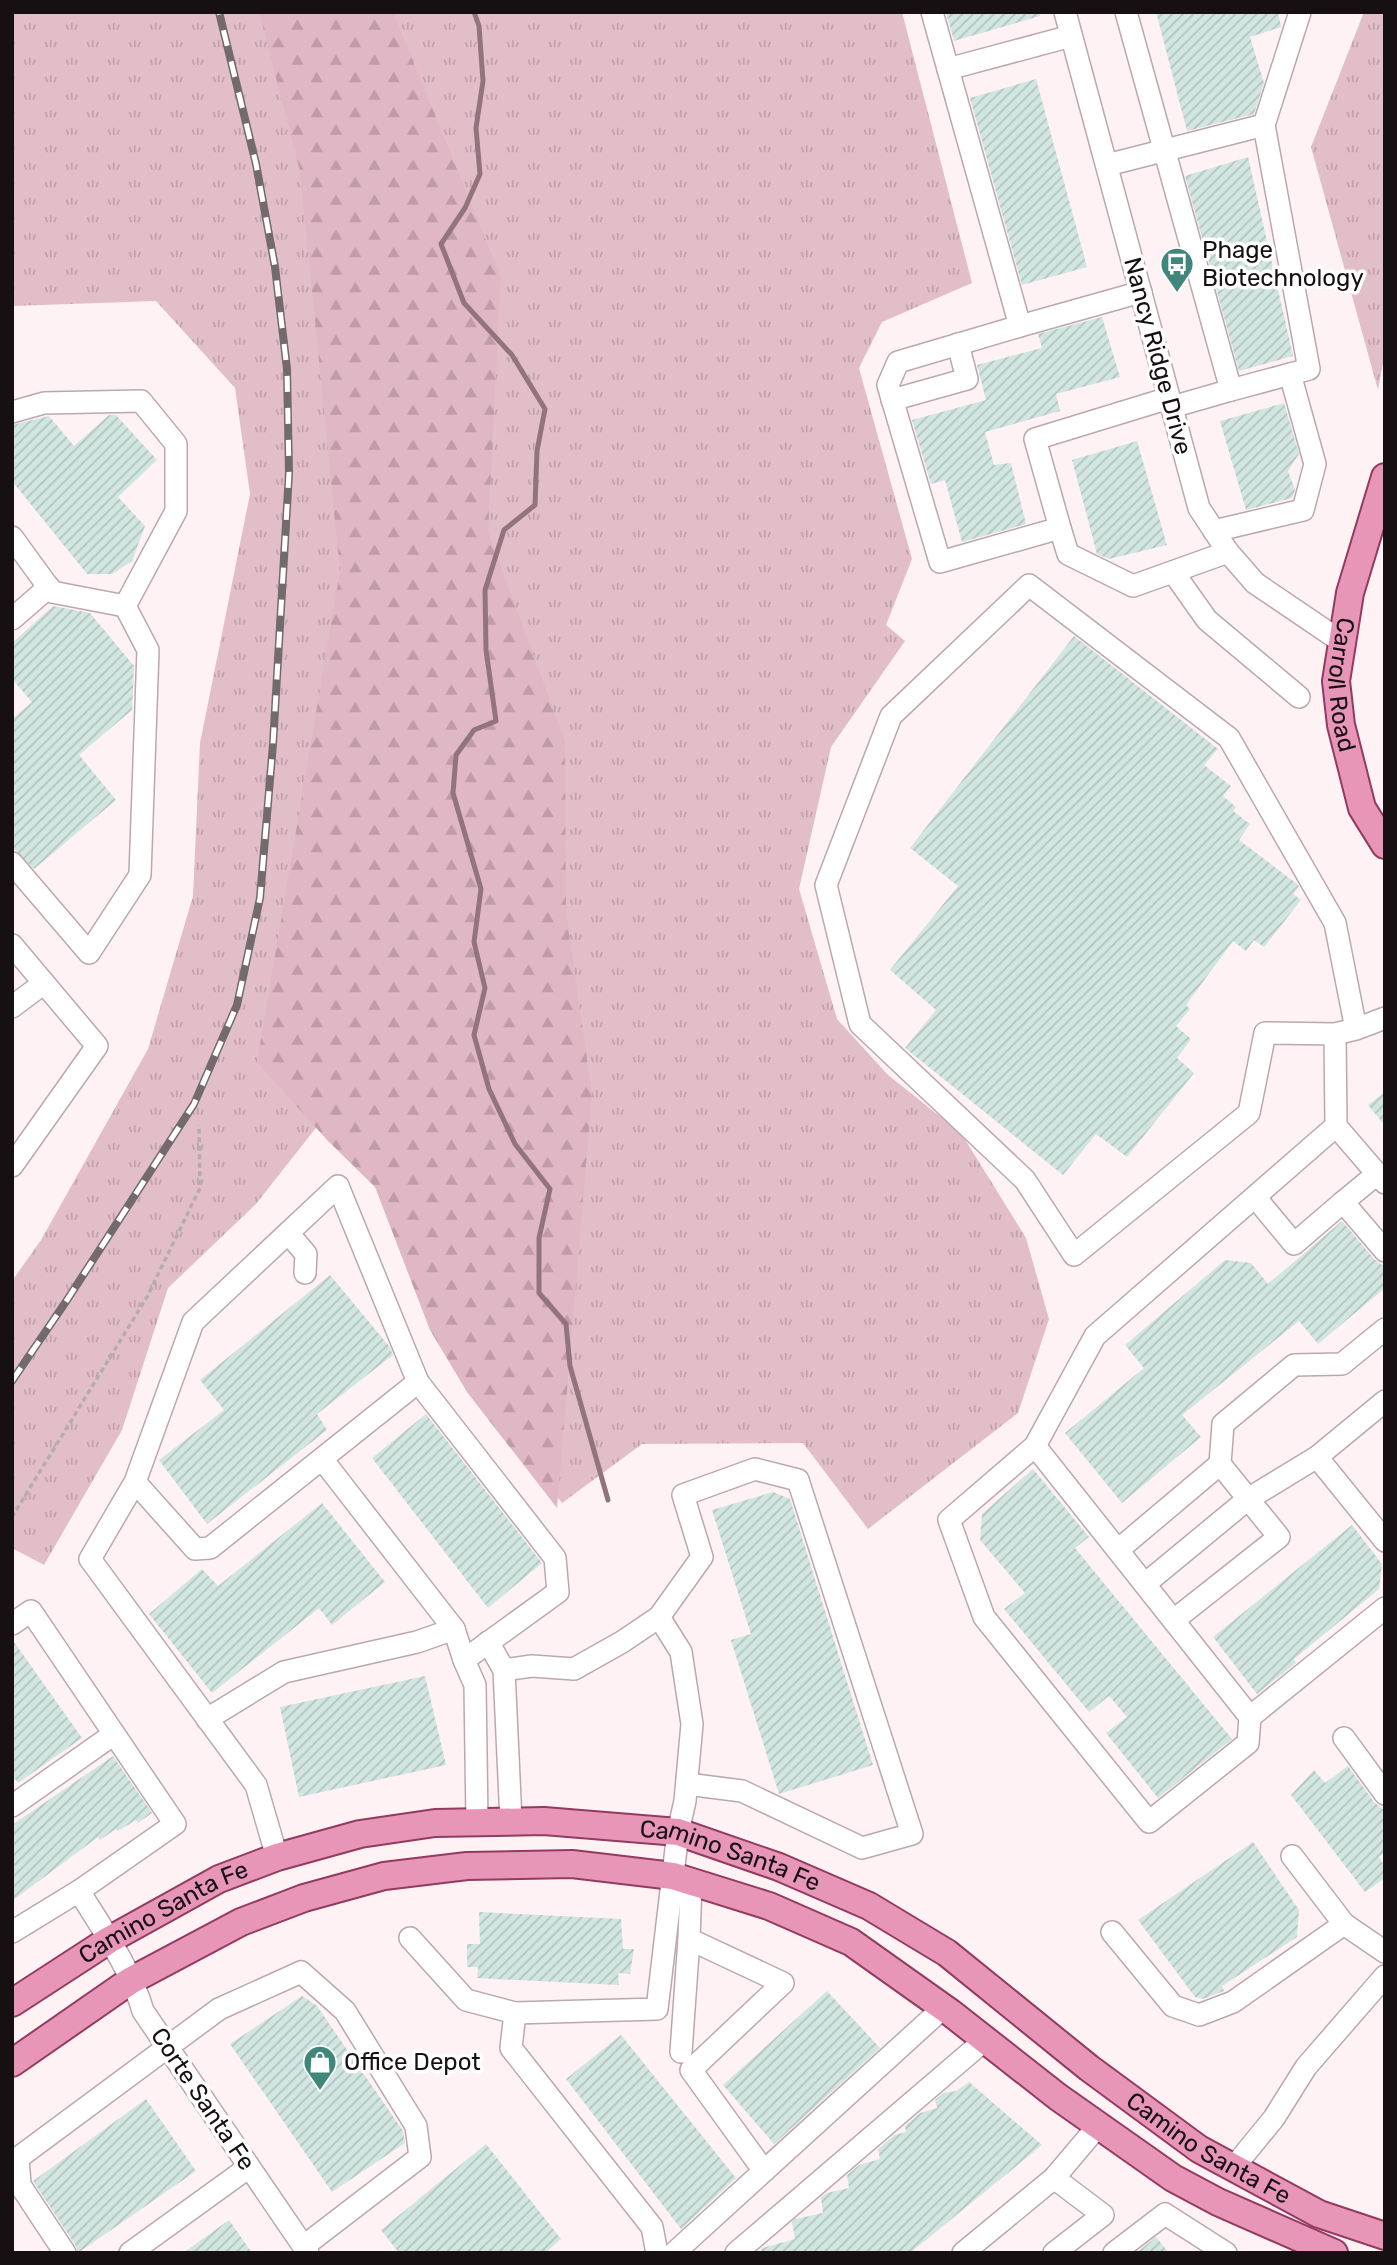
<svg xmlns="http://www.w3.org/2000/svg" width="1397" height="2265" viewBox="0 0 1397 2265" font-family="Rubik,sans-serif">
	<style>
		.grass { fill: url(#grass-tufts) }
		.forest { fill: url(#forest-firs) }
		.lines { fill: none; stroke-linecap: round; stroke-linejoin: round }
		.stream { stroke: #92747e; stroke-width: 5 }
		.building { fill: url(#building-hatch) }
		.minor-casing { stroke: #bba8ae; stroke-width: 24 }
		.major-casing { stroke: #933a5f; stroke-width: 30 }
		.path { stroke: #b6acaf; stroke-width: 3.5; stroke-dasharray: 5 3.5; stroke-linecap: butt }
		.minor { stroke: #fff; stroke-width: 21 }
		.major { stroke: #e796b8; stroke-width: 26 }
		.rail-casing { stroke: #726a6c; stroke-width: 8 }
		.rail { stroke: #fff; stroke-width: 5; stroke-dasharray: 16; stroke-linecap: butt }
		.labels { text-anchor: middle; stroke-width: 7; stroke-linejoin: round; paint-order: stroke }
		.poi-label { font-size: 24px; fill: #161012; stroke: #fff; text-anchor: start }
		.street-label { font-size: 24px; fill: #161012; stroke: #fff }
	</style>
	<defs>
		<pattern id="grass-tufts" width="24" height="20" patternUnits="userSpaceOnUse" patternTransform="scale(1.75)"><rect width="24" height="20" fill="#e2bec9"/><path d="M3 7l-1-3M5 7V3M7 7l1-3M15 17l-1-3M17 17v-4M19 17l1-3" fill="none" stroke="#c1a2ac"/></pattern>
		<pattern id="forest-firs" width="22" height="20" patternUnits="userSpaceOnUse" patternTransform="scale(1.75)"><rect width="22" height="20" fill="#e0b7c4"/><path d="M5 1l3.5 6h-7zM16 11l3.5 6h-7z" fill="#bf9ca7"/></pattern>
		<pattern id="building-hatch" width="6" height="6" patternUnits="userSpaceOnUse" patternTransform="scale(1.75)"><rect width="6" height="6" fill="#d1e5e1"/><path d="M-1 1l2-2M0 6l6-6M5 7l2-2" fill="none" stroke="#b3c3c0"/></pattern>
	</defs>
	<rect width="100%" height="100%" fill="#fef2f5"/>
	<g class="grass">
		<polygon points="12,12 902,12 972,283 882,322 859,368 912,559 886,625 905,641 831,747 799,889 837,1019 888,1075 961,1133 1026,1238 1049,1319 1018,1413 868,1529 803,1443 642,1444 562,1503 474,1392 381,1188 319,1124 256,1204 168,1288 122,1430 44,1565 12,1548 12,1281 41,1240 148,1049 193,896 200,743 250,494 235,388 156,301 12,306"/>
		<polygon points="1364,12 1385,12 1385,352 1378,390 1311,147"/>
	</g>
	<polygon class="forest" points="259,12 393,12 501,277 488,532 565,741 566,912 592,1094 557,1508 467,1392 430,1330 375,1187 327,1140 257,1062 340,571 300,171"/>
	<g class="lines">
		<polyline class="stream" points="474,12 479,26 483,81 476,128 480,174 465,208 441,244 464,303 512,355 545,409 537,451 535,505 504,530 485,590 486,650 496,721 474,730 456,755 453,793 481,889 474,942 485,988 474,1035 489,1089 515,1144 550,1189 539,1238 539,1293 566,1324 570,1366 608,1500"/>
	</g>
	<g class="building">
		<polygon points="946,12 1039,12 1040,16 954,41"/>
		<polygon points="1156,12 1278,12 1281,27 1250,37 1264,83 1254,114 1187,131"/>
		<polygon points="1036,79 1087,267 1022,285 970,98"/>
		<polygon points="1248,157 1293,356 1239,371 1185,176"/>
		<polygon points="1102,317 1120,377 1056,394 1060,411 985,432 994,465 1011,463 1026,524 962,542 945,480 931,484 912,420 986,400 977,365 1042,348 1038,334"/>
		<polygon points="1284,403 1299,454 1288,471 1295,490 1292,498 1246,510 1220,421"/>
		<polygon points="109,415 116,415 157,460 118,497 145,526 132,561 112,574 87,574 12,481 12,425 49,416 74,446"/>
		<polygon points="1137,441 1167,545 1109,559 1097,554 1072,460"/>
		<polygon points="53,606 90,613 134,666 132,710 79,755 116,800 34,869 12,847 12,719 32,702 12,679 12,643"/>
		<polygon points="1074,636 1218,749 1204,765 1231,786 1223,796 1236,807 1233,811 1250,824 1239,840 1297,884 1299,886 1293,894 1301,900 1264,947 1254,940 1246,951 1233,941 1186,1005 1190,1009 1176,1026 1191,1039 1177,1058 1194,1073 1127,1157 1096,1134 1063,1175 905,1048 936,1010 890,970 958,886 910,848"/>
		<polygon points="1385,1092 1385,1126 1368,1105"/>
		<polygon points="1342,1221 1375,1260 1385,1267 1385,1288 1318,1344 1299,1321 1182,1415 1201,1437 1122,1503 1065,1433 1144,1368 1125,1345 1225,1260 1251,1263 1268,1284"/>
		<polygon points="330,1275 389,1346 393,1355 317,1414 327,1430 207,1524 159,1460 224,1410 200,1380"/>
		<polygon points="426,1414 542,1563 488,1608 372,1458"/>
		<polygon points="1033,1469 1089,1537 1075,1548 1232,1739 1158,1798 1106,1733 1127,1717 1109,1696 1089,1712 1004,1609 1025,1593 980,1540 982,1514"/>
		<polygon points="773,1492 790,1499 873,1765 779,1794 731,1640 751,1634 712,1510"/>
		<polygon points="322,1503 385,1582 332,1625 319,1608 212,1693 149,1614 202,1569 218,1586"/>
		<polygon points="1352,1525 1382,1564 1379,1589 1294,1659 1296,1663 1257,1694 1213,1637"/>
		<polygon points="12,1639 82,1738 18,1783 12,1775"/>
		<polygon points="425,1676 446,1765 299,1797 280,1707"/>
		<polygon points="113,1756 152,1813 138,1823 136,1820 118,1831 116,1829 100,1840 98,1837 12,1901 12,1825"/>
		<polygon points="1348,1766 1374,1802 1385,1811 1385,1852 1379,1857 1385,1867 1385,1878 1365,1892 1291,1795 1314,1770 1325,1783"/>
		<polygon points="1253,1842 1299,1910 1297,1937 1222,1986 1224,1991 1203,1999 1195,1997 1138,1920"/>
		<polygon points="479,1912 621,1919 623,1949 634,1949 630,1974 618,1973 619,1985 477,1978 478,1967 467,1967 467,1944 480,1944"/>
		<polygon points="827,1991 880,2048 774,2144 723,2085"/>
		<polygon points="302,1996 317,2006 403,2131 405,2143 332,2192 230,2044"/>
		<polygon points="621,2035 736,2178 681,2229 566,2079"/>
		<polygon points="969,2082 1042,2145 910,2253 760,2253 762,2248 795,2239 792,2222 795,2219 823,2213 821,2197 827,2193 849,2188 847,2175 859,2165 880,2159 878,2149 894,2135 906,2132 905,2126 920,2113 937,2108 935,2100 943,2093 956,2091"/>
		<polygon points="146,2099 196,2171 78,2253 76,2246 33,2181"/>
		<polygon points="486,2144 561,2239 545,2253 399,2253 381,2230"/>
		<polygon points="229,2220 252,2253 183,2253"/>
		<polygon points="1156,2237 1169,2253 1136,2253"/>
	</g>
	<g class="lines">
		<defs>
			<g id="minor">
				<polyline points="932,12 948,69"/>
				<polyline points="1065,12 1199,508 1228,552 1255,583 1342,642"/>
				<polyline points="1126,12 1231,390 1172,407"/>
				<polyline points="1071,36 948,69 1020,326 1141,292"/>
				<polyline points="1107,165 1264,125 1300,12"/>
				<polyline points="1020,326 898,362 888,385 940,562 1060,528 1035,439 1169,398"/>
				<polyline points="1231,390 1309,369 1264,125"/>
				<polyline points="892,400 967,379 958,344"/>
				<polyline points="12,412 44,403 141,401 176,444 176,511 125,606 148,650 140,875 89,953 12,863"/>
				<polyline points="1060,528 1068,554 1133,586 1228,552"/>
				<polyline points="1214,531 1303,510 1315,464 1290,374"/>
				<polyline points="12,537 52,592 125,606"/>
				<polyline points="1173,572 1207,620 1299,697"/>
				<polyline points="12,619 49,587"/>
				<polyline points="12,945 97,1046 12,1166"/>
				<polyline points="12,1007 44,983"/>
				<polyline points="1356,1029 1335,923 1229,738 1029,585 891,716 826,885 860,1024 1025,1180 1074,1255 1249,1113 1265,1033 1335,1034 1356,1029 1385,1018"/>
				<polyline points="1336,1126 1385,1183"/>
				<polyline points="1377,1174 1343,1202 1385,1251"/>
				<polyline points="1255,1197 1294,1244 1343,1202"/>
				<polyline points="288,1233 306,1254 305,1273"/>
				<polyline points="1035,1446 1250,1717 1248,1743 1149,1822 984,1617 949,1520 1035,1446 1095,1336 1336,1126 1335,1034"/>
				<polyline points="1317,1457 1385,1541"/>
				<polyline points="322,1459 454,1629"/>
				<polyline points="1220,1464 1223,1424 1294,1365 1342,1364 1385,1329"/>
				<polyline points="135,1482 193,1322 338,1186 418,1382 210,1548 195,1549 135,1482 90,1559 256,1785 277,1857"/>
				<polyline points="1118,1550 1220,1464 1279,1537 1174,1620"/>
				<polyline points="1145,1584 1248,1499 1317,1457 1385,1401"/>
				<polyline points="12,1624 31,1611 175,1824 79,1891 12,1932"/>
				<polyline points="488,1642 504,1670 532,1666 574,1669 622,1642 659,1617 702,1557 683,1495 755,1469 798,1480 912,1834 862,1848 742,1791 687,1784"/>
				<polyline points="464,1660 475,1685 477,1822"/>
				<polyline points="504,1670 511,1821"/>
				<polyline points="1250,1717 1385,1608"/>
				<polyline points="207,1719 284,1672 417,1642 454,1629 464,1660 558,1592 555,1558 418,1382"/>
				<polyline points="1344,1738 1385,1794"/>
				<polyline points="12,1806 114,1734"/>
				<polyline points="1292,1856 1344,1924 1385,1952"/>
				<polyline points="691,1883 689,1939 783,1983 691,2070 764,2171"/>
				<path d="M79,1891C101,1927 131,1969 143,2011L308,2253"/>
				<polyline points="1112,1932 1173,2006 1199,2015 1233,2002 1344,1924"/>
				<polyline points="410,1938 466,2000 515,2013 511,2048 652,2227 657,2253"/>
				<polyline points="515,2013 657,2009 678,1832 685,1801 692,1724 681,1652 659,1617"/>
				<polyline points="681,2052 689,1939"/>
				<polyline points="1234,2167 1274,2118 1306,2067 1385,1976"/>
				<polyline points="65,2253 20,2185 18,2158 219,2009 301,1972 345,2011 416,2126 420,2157 304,2246"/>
				<polyline points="130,2253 249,2167"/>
				<polyline points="674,2253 943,2008"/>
				<polyline points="736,2253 985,2040"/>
				<polyline points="963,2253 1054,2178 1098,2126"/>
				<polyline points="1054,2253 1103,2215 1054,2178"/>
				<polyline points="1114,2253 1165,2214 1226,2253"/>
			</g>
			<g id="major">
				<path id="s1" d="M1385,477L1350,593L1336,681L1341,725L1362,808L1385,845"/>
				<path id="s2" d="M12,2003L109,1940L219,1879L277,1857L360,1834L435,1823L544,1821L678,1832L779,1867L869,1906L947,1953L1089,2068L1199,2149L1319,2214L1385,2236"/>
				<polyline points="12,2063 130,1981 241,1922 304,1898 384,1876 467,1866 572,1864 673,1876 769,1906 851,1942 951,2013 1058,2097 1173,2178 1218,2202 1334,2253"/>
			</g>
		</defs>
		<use href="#minor" class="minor-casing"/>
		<use href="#major" class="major-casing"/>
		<polyline class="path" points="12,1517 147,1297 200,1188 199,1125"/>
		<use href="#minor" class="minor"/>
		<use href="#major" class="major"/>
		<defs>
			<polyline id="rail" points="12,1381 67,1300 194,1104 237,1005 260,898 273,744 289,473 287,369 275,267 256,164 219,12"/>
		</defs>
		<use href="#rail" class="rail-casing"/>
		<use href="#rail" class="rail"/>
	</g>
	<defs>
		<symbol id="bus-pin" viewBox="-11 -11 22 30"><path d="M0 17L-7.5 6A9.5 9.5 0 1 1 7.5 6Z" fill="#41867b" stroke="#fff"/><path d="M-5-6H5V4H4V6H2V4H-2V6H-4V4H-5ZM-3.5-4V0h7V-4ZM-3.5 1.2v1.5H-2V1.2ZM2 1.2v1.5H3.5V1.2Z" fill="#fff"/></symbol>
		<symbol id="shop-pin" viewBox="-11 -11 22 30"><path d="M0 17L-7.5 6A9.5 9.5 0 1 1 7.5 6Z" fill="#41867b" stroke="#fff"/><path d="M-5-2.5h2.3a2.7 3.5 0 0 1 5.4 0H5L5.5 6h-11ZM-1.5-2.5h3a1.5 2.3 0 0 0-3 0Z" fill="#fff"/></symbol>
	</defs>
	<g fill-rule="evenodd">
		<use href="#bus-pin" x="1158" y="245" width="38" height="52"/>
		<use href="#shop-pin" x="301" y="2043" width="38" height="52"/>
	</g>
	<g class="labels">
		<g class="poi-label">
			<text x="1202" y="258">Phage<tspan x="1202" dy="28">Biotechnology</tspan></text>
			<text x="344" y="2070">Office Depot</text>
		</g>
		<g class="street-label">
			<text transform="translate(1158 356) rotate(75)" y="8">Nancy Ridge Drive</text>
			<text dy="8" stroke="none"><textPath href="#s1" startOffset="214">Carroll Road</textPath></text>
			<text dy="8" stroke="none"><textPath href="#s2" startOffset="765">Camino Santa Fe</textPath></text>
			<text dy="8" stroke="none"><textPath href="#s2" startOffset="177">Camino Santa Fe</textPath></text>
			<text transform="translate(203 2099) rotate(56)" y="8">Corte Santa Fe</text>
			<text dy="8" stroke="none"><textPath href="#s2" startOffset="1332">Camino Santa Fe</textPath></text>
		</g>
	</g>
	<rect width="1397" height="2265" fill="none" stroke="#161012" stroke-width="28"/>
</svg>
